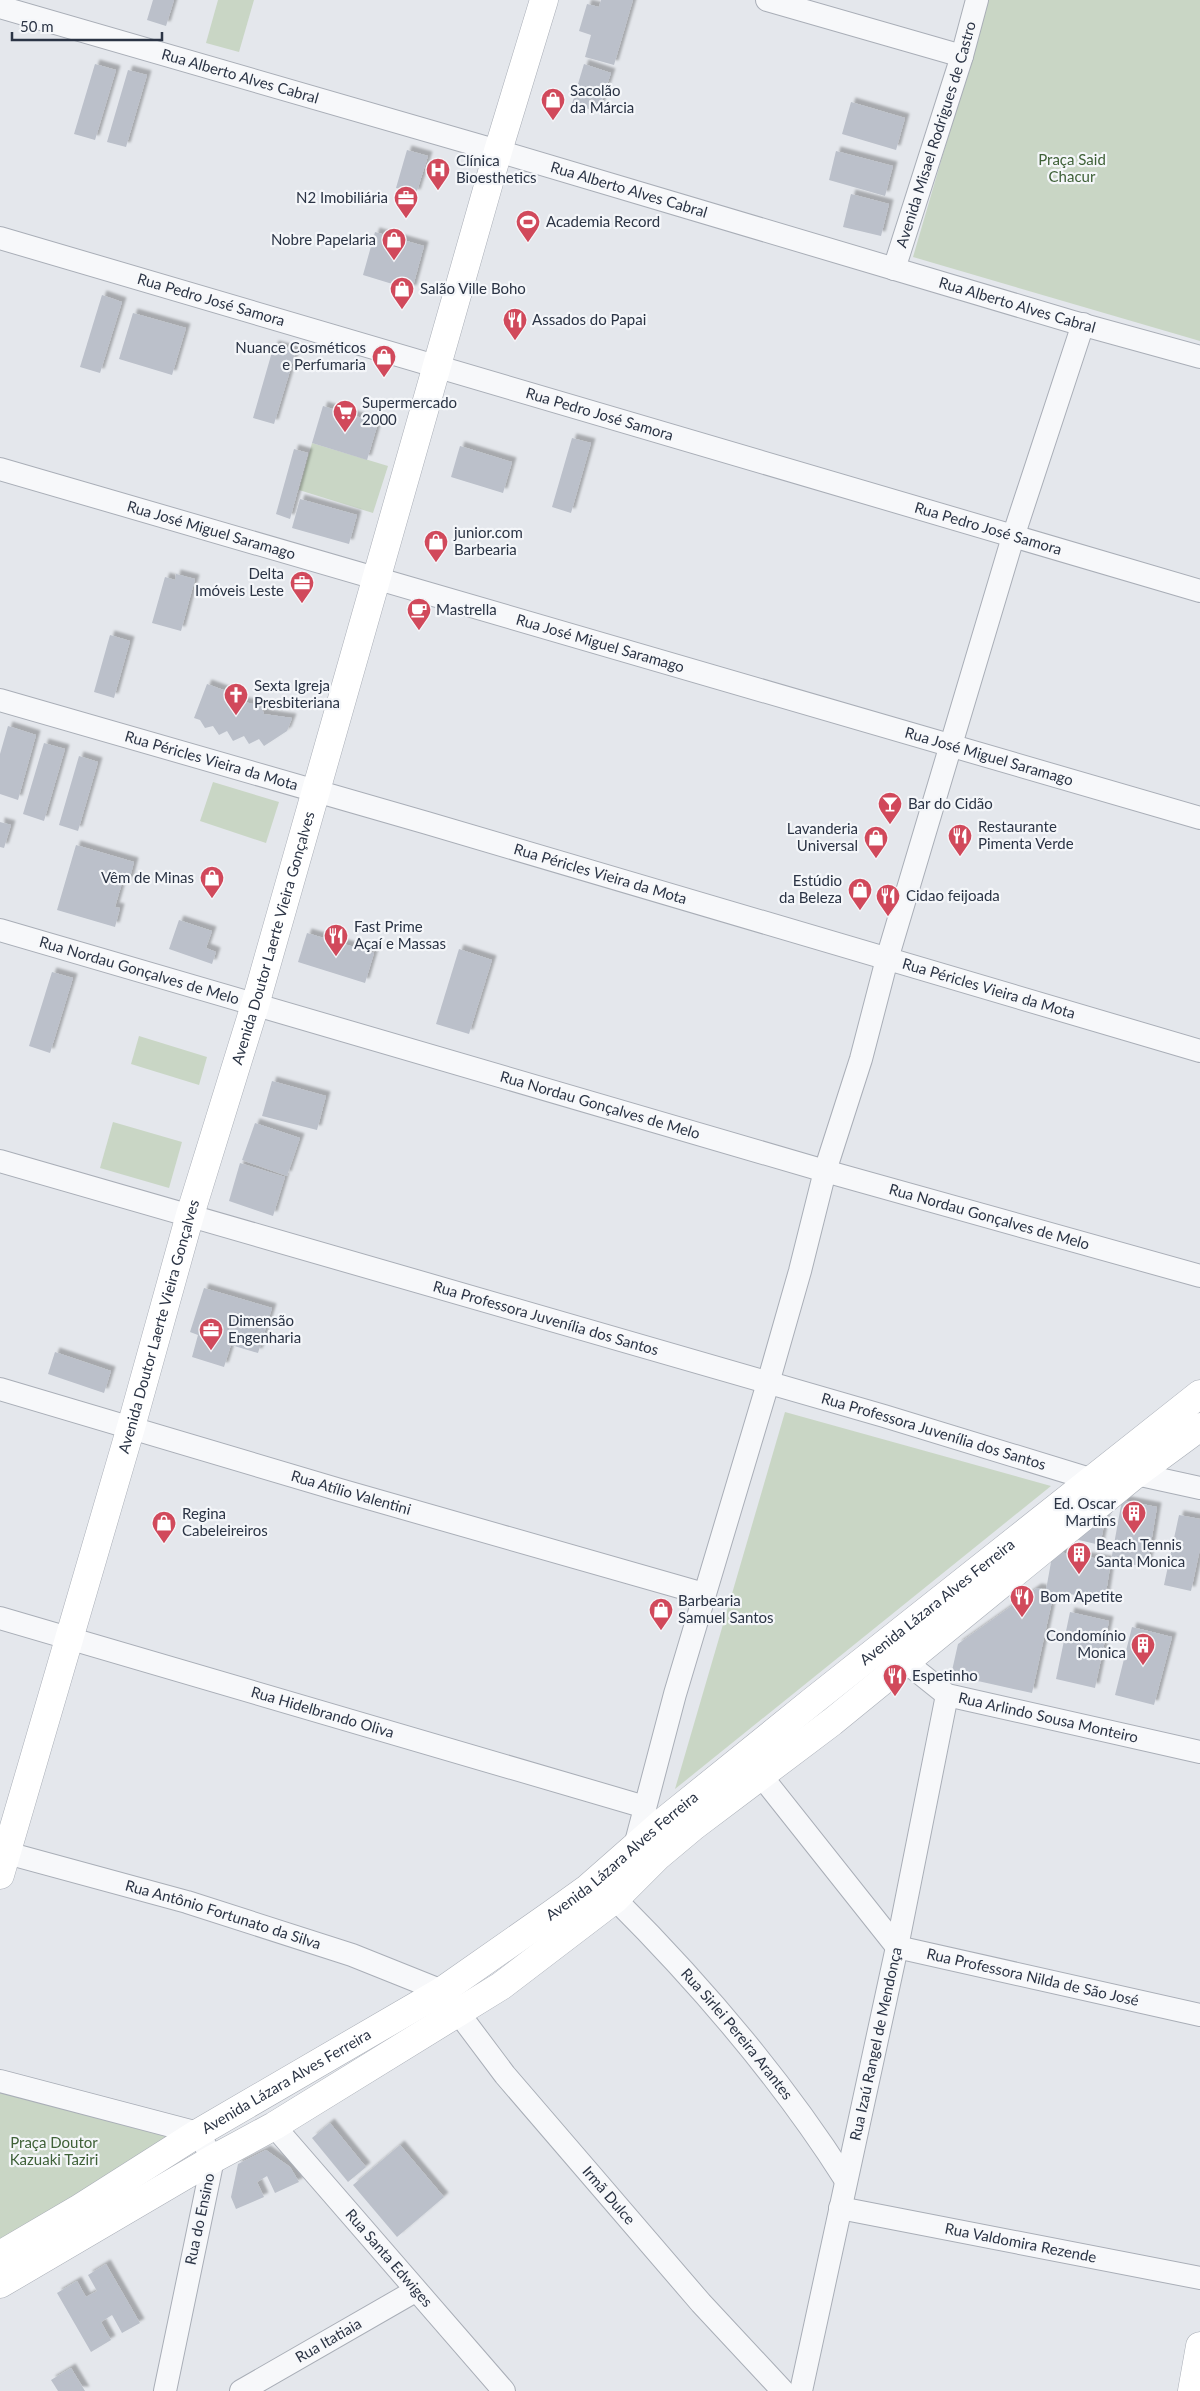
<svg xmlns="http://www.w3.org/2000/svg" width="1200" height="2391" viewBox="0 0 1200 2391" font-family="Lato,sans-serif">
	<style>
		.green { fill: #c9d6c5 }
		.building { fill: #bbc0ca; filter: url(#shadow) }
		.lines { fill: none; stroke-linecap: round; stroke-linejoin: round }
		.street-casing { stroke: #a9aeb7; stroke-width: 24 }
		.secondary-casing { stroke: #a9aeb7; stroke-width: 29 }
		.street { stroke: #f7f8fa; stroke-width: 22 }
		.secondary { stroke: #fff; stroke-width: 28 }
		.labels { text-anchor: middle; stroke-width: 4.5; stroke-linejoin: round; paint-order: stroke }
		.street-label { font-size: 15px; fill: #2b3445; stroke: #f4f6f9 }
		.poi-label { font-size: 15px; fill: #2b3445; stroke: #f4f6f9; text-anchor: start }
		.park-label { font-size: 15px; fill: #3f6138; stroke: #f4f6f9 }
	</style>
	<defs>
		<filter id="shadow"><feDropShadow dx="4.5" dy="-4.5" stdDeviation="1" flood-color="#0004"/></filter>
	</defs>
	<rect width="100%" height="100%" fill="#e4e7ec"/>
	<g class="green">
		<polygon points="218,0 254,0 239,52 206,43"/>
		<polygon points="988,0 1200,0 1200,341 913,257"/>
		<polygon points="312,443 388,466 373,513 299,490"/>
		<polygon points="213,782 279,802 266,843 200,821"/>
		<polygon points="139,1036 207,1057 199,1085 131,1064"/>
		<polygon points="113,1122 182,1142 169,1188 100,1168"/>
		<polygon points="785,1412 1051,1486 675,1789"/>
		<polygon points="0,2081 196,2131 0,2245"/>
	</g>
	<g class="building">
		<polygon points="153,0 174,0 166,26 147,20"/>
		<polygon points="601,0 633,0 614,65 585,57 591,35 579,31 587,4 599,7"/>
		<polygon points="95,64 116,70 95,140 74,134"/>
		<polygon points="584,64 611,73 598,112 572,104"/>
		<polygon points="128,70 147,75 126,147 107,142"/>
		<polygon points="851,102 905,118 896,150 842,134"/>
		<polygon points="407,150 428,156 416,194 396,188"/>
		<polygon points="836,151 893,166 885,196 829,180"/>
		<polygon points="851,194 889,204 881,236 843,227"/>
		<polygon points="375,232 424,246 412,290 363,275"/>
		<polygon points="102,295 122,302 100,373 80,367"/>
		<polygon points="133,313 186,328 172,375 119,359"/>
		<polygon points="274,345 296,351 274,424 253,418"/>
		<polygon points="323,406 378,423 367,460 312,443"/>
		<polygon points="572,438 591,443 571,513 552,507"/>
		<polygon points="460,446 512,462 503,493 451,477"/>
		<polygon points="294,449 308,453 290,519 276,514"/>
		<polygon points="300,499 357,515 349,544 292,528"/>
		<polygon points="176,574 195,579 181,631 152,623 165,577 175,580"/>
		<polygon points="110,635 130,641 114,698 94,692"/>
		<polygon points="207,684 229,692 228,698 261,706 264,714 292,718 287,731 264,746 259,739 249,744 244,736 233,741 227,731 219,735 213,726 205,728 200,720 194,718"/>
		<polygon points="8,726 36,735 18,800 0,794 0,754"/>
		<polygon points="44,743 65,749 44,821 23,814"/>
		<polygon points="79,756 98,762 78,831 59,825"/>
		<polygon points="0,822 11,825 4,848 0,847"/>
		<polygon points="76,845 134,862 128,885 122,883 115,907 120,908 115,927 57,910"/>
		<polygon points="179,920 212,931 206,948 216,952 212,964 169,949"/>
		<polygon points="307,933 374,953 365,983 298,962"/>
		<polygon points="459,949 492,960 469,1034 436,1024"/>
		<polygon points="52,972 73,978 50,1053 29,1046"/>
		<polygon points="272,1081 326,1096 317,1130 262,1116"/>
		<polygon points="255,1123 300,1138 287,1176 242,1160"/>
		<polygon points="240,1163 285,1177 273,1216 229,1201"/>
		<polygon points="204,1288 272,1308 258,1353 231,1345 224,1367 192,1357 198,1335 190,1332"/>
		<polygon points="55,1352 111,1371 104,1393 48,1374"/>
		<polygon points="1122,1500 1157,1507 1147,1567 1111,1561"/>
		<polygon points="1108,1506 1100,1545 1066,1537"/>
		<polygon points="1179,1515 1200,1519 1200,1549 1191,1591 1164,1585"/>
		<polygon points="1053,1551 1111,1561 1105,1599 1054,1592 1032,1693 951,1675 958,1644 1037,1588 1046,1590"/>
		<polygon points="1070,1612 1109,1621 1095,1688 1056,1679"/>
		<polygon points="1132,1627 1172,1637 1154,1705 1115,1695"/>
		<polygon points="330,2123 366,2167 348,2182 312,2138"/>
		<polygon points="400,2145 444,2197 397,2237 353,2185"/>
		<polygon points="266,2150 290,2167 299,2182 275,2193 267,2176 257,2182 264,2197 236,2209 231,2197 238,2164"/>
		<polygon points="106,2264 140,2323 122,2333 112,2315 101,2322 111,2340 91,2352 57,2293 77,2281 86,2297 97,2291 88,2275"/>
		<polygon points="71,2368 85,2391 58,2391 51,2380"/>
	</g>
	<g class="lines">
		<defs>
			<g id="street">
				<polyline points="767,0 962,56"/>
				<path id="s1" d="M0,7L498,151L1073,322L1200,357"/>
				<path id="s2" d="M0,238L1200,591"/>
				<path id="s3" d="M894,269L962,56L977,0"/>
				<path id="s4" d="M0,469L1200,818"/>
				<path id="s5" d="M0,700L427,823L1200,1051"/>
				<path id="s6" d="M0,930L825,1171L1200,1276"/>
				<path id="s7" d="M0,1161L884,1416L1090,1479"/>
				<path id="s8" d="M0,1389L340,1490L704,1594"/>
				<polyline points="1136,1474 1200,1488"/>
				<path id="s9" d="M0,1618L645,1807"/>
				<path id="s10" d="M907,1663L947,1695L1200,1752"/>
				<path id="s11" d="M751,1763L897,1947L1200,2015"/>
				<polyline points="635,1846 675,1694 768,1383 800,1271 825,1171 861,1059 887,959 1013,537 1083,324"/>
				<path id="s12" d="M0,1851L187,1902L352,1955L442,1991L505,2075L701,2303L783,2391"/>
				<path id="s13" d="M615,1899C701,1985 780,2077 845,2179"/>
				<polyline points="0,2081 198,2133 213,2159 165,2391"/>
				<path id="s14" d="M274,2126L504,2391"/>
				<path id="s15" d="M840,2208L1200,2278"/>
				<path id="s16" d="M241,2391L415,2291"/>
				<path id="s17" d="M801,2391L897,1947L947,1695"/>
			</g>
			<g id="secondary">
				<path id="s18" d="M0,1875L131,1427L190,1215L255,1005L498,151L544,0"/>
				<path id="s19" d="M0,2255L80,2208L198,2133L442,1991L552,1914L588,1888L663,1822L814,1700L1200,1394"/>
				<polyline points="0,2284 213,2159 274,2126 501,1986 615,1899 657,1857 694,1826 832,1722 1136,1474 1200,1427"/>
				<polyline points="1192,2391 1200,2346"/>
			</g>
		</defs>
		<use href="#street" class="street-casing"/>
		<use href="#secondary" class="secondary-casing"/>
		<use href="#street" class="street"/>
		<use href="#secondary" class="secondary"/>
	</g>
	<defs>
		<symbol id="shop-pin" viewBox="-11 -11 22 30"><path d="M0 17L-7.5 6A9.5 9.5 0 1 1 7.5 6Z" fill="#d1495b" stroke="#f4f6f9"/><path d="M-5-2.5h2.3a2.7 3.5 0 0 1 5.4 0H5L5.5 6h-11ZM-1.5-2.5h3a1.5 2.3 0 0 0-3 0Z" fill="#fff"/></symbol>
		<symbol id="hospital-pin" viewBox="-11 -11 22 30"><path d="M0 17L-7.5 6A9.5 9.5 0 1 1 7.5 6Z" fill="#d1495b" stroke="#f4f6f9"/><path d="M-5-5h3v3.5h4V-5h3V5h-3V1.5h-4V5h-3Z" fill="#fff"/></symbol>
		<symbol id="office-pin" viewBox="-11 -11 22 30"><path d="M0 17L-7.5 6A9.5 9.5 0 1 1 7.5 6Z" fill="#d1495b" stroke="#f4f6f9"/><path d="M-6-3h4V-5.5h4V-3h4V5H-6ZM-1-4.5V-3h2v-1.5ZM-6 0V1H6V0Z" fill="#fff"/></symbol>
		<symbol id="stadium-pin" viewBox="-11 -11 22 30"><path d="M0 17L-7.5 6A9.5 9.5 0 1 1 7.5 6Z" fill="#d1495b" stroke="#f4f6f9"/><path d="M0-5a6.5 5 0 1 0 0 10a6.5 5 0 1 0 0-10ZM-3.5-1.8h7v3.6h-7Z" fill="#fff"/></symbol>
		<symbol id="restaurant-pin" viewBox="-11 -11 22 30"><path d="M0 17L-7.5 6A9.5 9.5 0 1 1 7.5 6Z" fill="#d1495b" stroke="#f4f6f9"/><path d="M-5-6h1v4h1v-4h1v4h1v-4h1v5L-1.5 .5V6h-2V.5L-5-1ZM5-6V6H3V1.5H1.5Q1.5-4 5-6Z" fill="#fff"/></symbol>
		<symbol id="supermarket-pin" viewBox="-11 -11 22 30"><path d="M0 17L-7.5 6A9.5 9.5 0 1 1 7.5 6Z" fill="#d1495b" stroke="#f4f6f9"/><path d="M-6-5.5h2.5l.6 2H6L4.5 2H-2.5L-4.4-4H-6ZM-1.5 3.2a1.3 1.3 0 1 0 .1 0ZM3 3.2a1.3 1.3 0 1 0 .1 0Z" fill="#fff"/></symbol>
		<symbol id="cafe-pin" viewBox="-11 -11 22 30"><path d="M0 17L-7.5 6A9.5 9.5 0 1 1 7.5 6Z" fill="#d1495b" stroke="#f4f6f9"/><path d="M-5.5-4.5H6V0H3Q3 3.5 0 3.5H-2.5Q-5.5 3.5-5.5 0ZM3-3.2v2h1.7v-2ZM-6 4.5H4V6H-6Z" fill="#fff"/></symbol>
		<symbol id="church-pin" viewBox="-11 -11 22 30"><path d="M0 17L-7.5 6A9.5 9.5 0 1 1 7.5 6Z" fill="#d1495b" stroke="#f4f6f9"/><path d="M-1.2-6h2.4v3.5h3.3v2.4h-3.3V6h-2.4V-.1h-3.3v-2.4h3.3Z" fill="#fff"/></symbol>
		<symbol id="bar-pin" viewBox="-11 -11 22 30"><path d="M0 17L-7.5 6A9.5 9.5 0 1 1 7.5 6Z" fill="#d1495b" stroke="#f4f6f9"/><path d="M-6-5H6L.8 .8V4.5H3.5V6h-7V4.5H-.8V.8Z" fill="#fff"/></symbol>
		<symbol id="building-pin" viewBox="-11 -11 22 30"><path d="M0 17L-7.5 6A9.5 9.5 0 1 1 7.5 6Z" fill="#d1495b" stroke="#f4f6f9"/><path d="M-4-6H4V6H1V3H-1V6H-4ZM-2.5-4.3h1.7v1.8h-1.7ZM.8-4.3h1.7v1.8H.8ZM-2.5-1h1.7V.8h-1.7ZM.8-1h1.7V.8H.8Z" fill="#fff"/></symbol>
	</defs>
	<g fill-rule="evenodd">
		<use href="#shop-pin" x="539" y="86" width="28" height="38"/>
		<use href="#hospital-pin" x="424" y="156" width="28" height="38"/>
		<use href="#office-pin" x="392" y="184" width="28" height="38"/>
		<use href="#stadium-pin" x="514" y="208" width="28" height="38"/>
		<use href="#shop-pin" x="380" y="226" width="28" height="38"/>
		<use href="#shop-pin" x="388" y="275" width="28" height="38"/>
		<use href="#restaurant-pin" x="501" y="306" width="28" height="38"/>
		<use href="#shop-pin" x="370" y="343" width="28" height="38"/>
		<use href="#supermarket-pin" x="331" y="398" width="28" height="38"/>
		<use href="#shop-pin" x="422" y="528" width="28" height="38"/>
		<use href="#office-pin" x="288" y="569" width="28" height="38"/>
		<use href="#cafe-pin" x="405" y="596" width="28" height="38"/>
		<use href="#church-pin" x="222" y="681" width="28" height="38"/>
		<use href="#bar-pin" x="876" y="790" width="28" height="38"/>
		<use href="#restaurant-pin" x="946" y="822" width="28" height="38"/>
		<use href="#shop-pin" x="862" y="824" width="28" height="38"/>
		<use href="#shop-pin" x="198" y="864" width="28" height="38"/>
		<use href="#shop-pin" x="846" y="876" width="28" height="38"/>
		<use href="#restaurant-pin" x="874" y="882" width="28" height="38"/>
		<use href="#restaurant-pin" x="322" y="922" width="28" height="38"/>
		<use href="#office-pin" x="197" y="1316" width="28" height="38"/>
		<use href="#building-pin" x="1120" y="1499" width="28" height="38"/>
		<use href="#shop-pin" x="150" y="1509" width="28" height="38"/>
		<use href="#building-pin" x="1065" y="1540" width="28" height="38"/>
		<use href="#restaurant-pin" x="1008" y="1583" width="28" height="38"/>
		<use href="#shop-pin" x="647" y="1596" width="28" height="38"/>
		<use href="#building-pin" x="1129" y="1631" width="28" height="38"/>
		<use href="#restaurant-pin" x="881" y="1662" width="28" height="38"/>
	</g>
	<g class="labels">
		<g class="street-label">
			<text dy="5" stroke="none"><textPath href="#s1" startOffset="250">Rua Alberto Alves Cabral</textPath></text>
			<text dy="5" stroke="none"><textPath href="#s3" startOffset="141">Avenida Misael Rodrigues de Castro</textPath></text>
			<text dy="5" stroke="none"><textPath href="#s1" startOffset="655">Rua Alberto Alves Cabral</textPath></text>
			<text dy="5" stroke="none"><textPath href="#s2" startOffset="220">Rua Pedro José Samora</textPath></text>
			<text dy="5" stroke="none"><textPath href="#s1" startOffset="1060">Rua Alberto Alves Cabral</textPath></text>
			<text dy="5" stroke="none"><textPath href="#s2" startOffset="625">Rua Pedro José Samora</textPath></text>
			<text dy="5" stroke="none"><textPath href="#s4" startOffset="220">Rua José Miguel Saramago</textPath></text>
			<text dy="5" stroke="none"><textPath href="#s2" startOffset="1030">Rua Pedro José Samora</textPath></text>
			<text dy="5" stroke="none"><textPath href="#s4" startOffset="625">Rua José Miguel Saramago</textPath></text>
			<text dy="5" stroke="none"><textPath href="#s4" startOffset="1030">Rua José Miguel Saramago</textPath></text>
			<text dy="5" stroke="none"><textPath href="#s5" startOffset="220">Rua Péricles Vieira da Mota</textPath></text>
			<text dy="5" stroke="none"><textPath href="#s5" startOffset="625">Rua Péricles Vieira da Mota</textPath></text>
			<text dy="5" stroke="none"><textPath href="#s18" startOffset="976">Avenida Doutor Laerte Vieira Gonçalves</textPath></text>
			<text dy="5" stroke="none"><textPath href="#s6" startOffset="145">Rua Nordau Gonçalves de Melo</textPath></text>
			<text dy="5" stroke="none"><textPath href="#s5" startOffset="1030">Rua Péricles Vieira da Mota</textPath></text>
			<text dy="5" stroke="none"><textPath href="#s6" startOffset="625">Rua Nordau Gonçalves de Melo</textPath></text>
			<text dy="5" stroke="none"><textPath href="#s6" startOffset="1030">Rua Nordau Gonçalves de Melo</textPath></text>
			<text dy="5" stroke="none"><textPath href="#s7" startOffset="568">Rua Professora Juvenília dos Santos</textPath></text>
			<text dy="5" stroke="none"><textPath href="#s18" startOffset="571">Avenida Doutor Laerte Vieira Gonçalves</textPath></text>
			<text dy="5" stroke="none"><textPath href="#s7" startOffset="972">Rua Professora Juvenília dos Santos</textPath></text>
			<text dy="5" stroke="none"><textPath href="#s8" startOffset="366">Rua Atílio Valentini</textPath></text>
			<text dy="5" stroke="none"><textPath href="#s19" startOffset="1145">Avenida Lázara Alves Ferreira</textPath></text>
			<text dy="5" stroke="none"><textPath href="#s9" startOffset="336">Rua Hidelbrando Oliva</textPath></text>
			<text dy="5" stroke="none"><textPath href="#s10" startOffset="155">Rua Arlindo Sousa Monteiro</textPath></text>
			<text dy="5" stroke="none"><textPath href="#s19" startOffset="740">Avenida Lázara Alves Ferreira</textPath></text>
			<text dy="5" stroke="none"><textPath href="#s12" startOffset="232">Rua Antônio Fortunato da Silva</textPath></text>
			<text dy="5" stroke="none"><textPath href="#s11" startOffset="374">Rua Professora Nilda de São José</textPath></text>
			<text dy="5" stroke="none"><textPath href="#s13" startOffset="182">Rua Sirlei Pereira Arantes</textPath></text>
			<text dy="5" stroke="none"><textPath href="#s17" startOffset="355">Rua Izaú Rangel de Mendonça</textPath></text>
			<text dy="5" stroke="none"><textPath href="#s19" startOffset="335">Avenida Lázara Alves Ferreira</textPath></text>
			<text dy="5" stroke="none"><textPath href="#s12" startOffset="728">Irmã Dulce</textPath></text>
			<text transform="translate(200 2219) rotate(-78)" y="5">Rua do Ensino</text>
			<text dy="5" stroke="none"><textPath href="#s15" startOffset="184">Rua Valdomira Rezende</textPath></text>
			<text dy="5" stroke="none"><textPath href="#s14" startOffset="175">Rua Santa Edwiges</textPath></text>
			<text dy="5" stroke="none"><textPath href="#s16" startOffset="101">Rua Itatiaia</textPath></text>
		</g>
		<g class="poi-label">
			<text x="570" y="96">Sacolão<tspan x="570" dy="17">da Márcia</tspan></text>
			<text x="456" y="166">Clínica<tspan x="456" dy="17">Bioesthetics</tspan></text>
			<text x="388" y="203" text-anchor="end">N2 Imobiliária</text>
			<text x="546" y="227">Academia Record</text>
			<text x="376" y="245" text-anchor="end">Nobre Papelaria</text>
			<text x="420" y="294">Salão Ville Boho</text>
			<text x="532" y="325">Assados do Papai</text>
			<text x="366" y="353" text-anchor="end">Nuance Cosméticos<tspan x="366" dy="17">e Perfumaria</tspan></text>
			<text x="362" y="408">Supermercado<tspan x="362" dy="17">2000</tspan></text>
			<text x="454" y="538">junior.com<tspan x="454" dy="17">Barbearia</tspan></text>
			<text x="284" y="579" text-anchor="end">Delta<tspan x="284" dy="17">Imóveis Leste</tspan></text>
			<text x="436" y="615">Mastrella</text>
			<text x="254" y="691">Sexta Igreja<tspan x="254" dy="17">Presbiteriana</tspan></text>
			<text x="908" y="809">Bar do Cidão</text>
			<text x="978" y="832">Restaurante<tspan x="978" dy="17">Pimenta Verde</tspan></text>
			<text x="858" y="834" text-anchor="end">Lavanderia<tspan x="858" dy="17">Universal</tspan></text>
			<text x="194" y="883" text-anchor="end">Vêm de Minas</text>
			<text x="842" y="886" text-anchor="end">Estúdio<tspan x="842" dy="17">da Beleza</tspan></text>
			<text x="906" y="901">Cidao feijoada</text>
			<text x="354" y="932">Fast Prime<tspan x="354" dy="17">Açaí e Massas</tspan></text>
			<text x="228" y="1326">Dimensão<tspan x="228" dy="17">Engenharia</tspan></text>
			<text x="1116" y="1509" text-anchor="end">Ed. Oscar<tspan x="1116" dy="17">Martins</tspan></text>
			<text x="182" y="1519">Regina<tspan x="182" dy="17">Cabeleireiros</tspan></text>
			<text x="1096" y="1550">Beach Tennis<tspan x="1096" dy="17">Santa Monica</tspan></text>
			<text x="1040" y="1602">Bom Apetite</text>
			<text x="678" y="1606">Barbearia<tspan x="678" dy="17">Samuel Santos</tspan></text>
			<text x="1126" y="1641" text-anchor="end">Condomínio<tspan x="1126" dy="17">Monica</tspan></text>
			<text x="912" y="1681">Espetinho</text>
		</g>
		<g class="park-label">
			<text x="1072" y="165">Praça Said<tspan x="1072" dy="17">Chacur</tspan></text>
			<text x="54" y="2148">Praça Doutor<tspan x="54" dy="17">Kazuaki Taziri</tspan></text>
		</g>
	</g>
	<path d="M12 32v8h150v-8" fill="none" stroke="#2b3445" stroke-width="2.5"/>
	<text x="20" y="32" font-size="15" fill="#2b3445" stroke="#f4f6f9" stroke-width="4" paint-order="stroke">50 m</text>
</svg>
